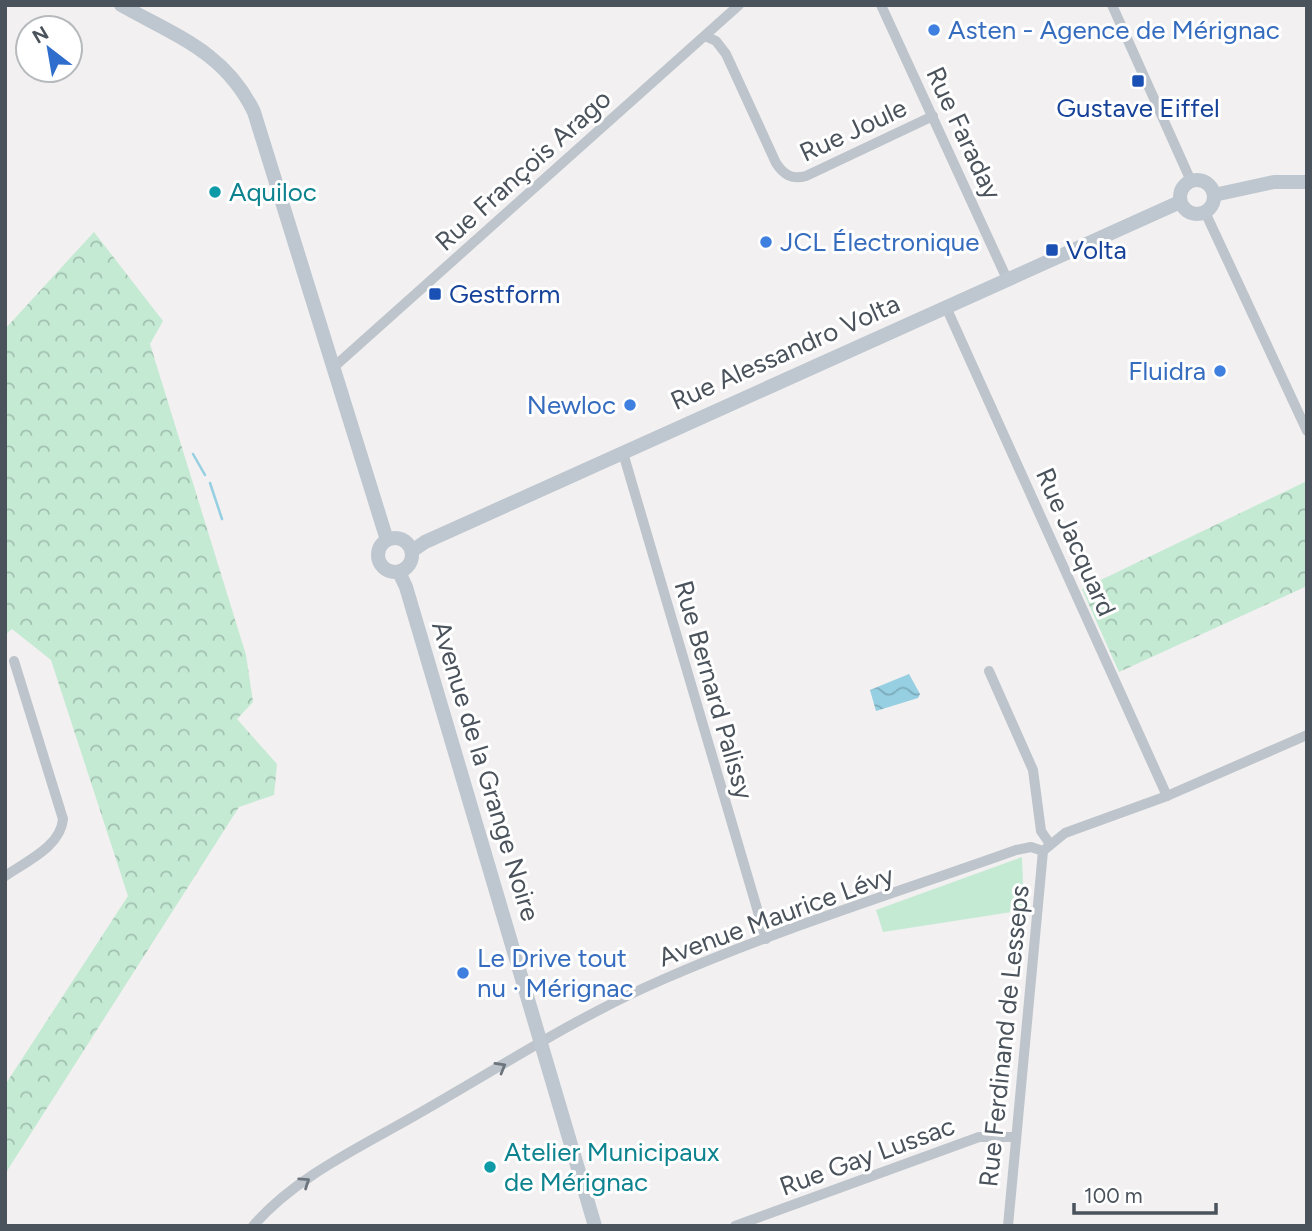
<svg xmlns="http://www.w3.org/2000/svg" width="1312" height="1231" viewBox="0 0 1312 1231" font-family="Figtree,sans-serif">
	<style>
		.forest { fill: url(#forest-crowns) }
		.garden { fill: #c4ead4 }
		.water { fill: url(#water-waves) }
		.lines { fill: none; stroke-linecap: round; stroke-linejoin: round }
		.stream { stroke: #96cfe2; stroke-width: 2.5 }
		.street { stroke: #bdc4cb; stroke-width: 10 }
		.secondary { stroke: #bec6cf; stroke-width: 14 }
		.oneway { stroke: #6c747d }
		.shop-dot { fill: #3f7fe0; stroke: #fff; stroke-width: 2.5 }
		.transit-dot { fill: #1a4fb4; stroke: #fff; stroke-width: 2.5 }
		.culture-dot { fill: #0f9aa8; stroke: #fff; stroke-width: 2.5 }
		.labels { text-anchor: middle; stroke-width: 6; stroke-linejoin: round; paint-order: stroke }
		.shop-label { font-size: 26px; fill: #366cbe; stroke: #fff; text-anchor: start }
		.transit-label { font-size: 26px; fill: #164399; stroke: #fff; text-anchor: start }
		.street-label { font-size: 26px; fill: #4a525b; stroke: #fff }
		.culture-label { font-size: 26px; fill: #0d838f; stroke: #fff; text-anchor: start }
	</style>
	<defs>
		<pattern id="forest-crowns" width="20" height="18" patternUnits="userSpaceOnUse" patternTransform="scale(1.75)"><rect width="20" height="18" fill="#c4ead4"/><path d="M2 6a3 3 0 1 1 6 0M12 15a3 3 0 1 1 6 0" fill="none" stroke="#a1c0af"/></pattern>
		<pattern id="water-waves" width="16" height="10" patternUnits="userSpaceOnUse" patternTransform="scale(1.75)"><rect width="16" height="10" fill="#96cfe2"/><path d="M0 5q4-4 8 0t8 0" fill="none" stroke="#7cabba"/></pattern>
	</defs>
	<rect width="100%" height="100%" fill="#f2f0f0"/>
	<g class="forest">
		<polygon points="94,232 163,321 150,344 246,655 253,702 237,719 277,764 274,795 239,807 5,1174 5,1085 128,896 51,660 12,629 5,635 5,329"/>
		<polygon points="1307,481 1307,586 1119,672 1082,589"/>
	</g>
	<polygon class="garden" points="1022,857 1024,910 883,932 876,910"/>
	<polygon class="water" points="909,674 920,694 918,698 876,711 870,690"/>
	<g class="lines">
		<g class="stream">
			<polyline points="193,454 205,475"/>
			<polyline points="210,483 222,519"/>
		</g>
		<g class="street">
			<polyline points="881,5 1007,279"/>
			<polyline points="1112,5 1191,181"/>
			<path d="M705,36L716,41L726,54L776,163C784,175 792,180 806,176L933,116"/>
			<polyline points="1205,212 1307,431"/>
			<polyline points="946,307 1167,796"/>
			<polyline points="335,366 739,5"/>
			<polyline points="623,453 766,939"/>
			<polyline points="989,671 1033,770 1041,831 1050,844"/>
			<polyline points="1043,851 1065,833 1167,796 1307,735"/>
			<path d="M5,876C27,861 61,846 63,819L14,661"/>
			<path d="M253,1226C297,1175 365,1145 423,1111C502,1066 580,1015 664,979C778,929 899,892 1016,850L1031,847L1043,851"/>
			<polyline points="735,1226 979,1137 1015,1137"/>
			<polyline points="1008,1226 1043,851"/>
		</g>
		<g class="secondary">
			<path d="M121,5C176,36 225,52 254,112L387,540"/>
			<circle cx="1197" cy="197" r="17"/>
			<polyline points="1214,195 1274,182 1307,182"/>
			<circle cx="395" cy="555" r="17"/>
			<polyline points="412,551 425,542 1180,202"/>
			<polyline points="399,572 406,587 595,1226"/>
		</g>
	</g>
	<defs><path id="oneway-chevron" d="M-2-3.5L2.5 0L-2 3.5" fill="none" stroke-width="1.6" stroke-linecap="round" stroke-linejoin="round" transform="scale(1.75)"/></defs>
	<g class="oneway">
		<use href="#oneway-chevron" transform="translate(501 1067) rotate(-30)"/>
		<use href="#oneway-chevron" transform="translate(305 1182) rotate(-34)"/>
	</g>
	<g class="shop-dot">
		<circle cx="934" cy="30" r="7"/>
		<circle cx="766" cy="242" r="7"/>
		<circle cx="1220" cy="371" r="7"/>
		<circle cx="630" cy="405" r="7"/>
		<circle cx="463" cy="973" r="7"/>
	</g>
	<g class="transit-dot">
		<rect x="1131" y="74" width="14" height="14" rx="3.5"/>
		<rect x="1045" y="243" width="14" height="14" rx="3.5"/>
		<rect x="428" y="287" width="14" height="14" rx="3.5"/>
	</g>
	<g class="culture-dot">
		<circle cx="215" cy="192" r="7"/>
		<circle cx="490" cy="1167" r="7"/>
	</g>
	<g class="labels">
		<g class="shop-label">
			<text x="948" y="39">Asten - Agence de Mérignac</text>
			<text x="780" y="251">JCL Électronique</text>
			<text x="1206" y="380" text-anchor="end">Fluidra</text>
			<text x="616" y="414" text-anchor="end">Newloc</text>
			<text x="477" y="967">Le Drive tout<tspan x="477" dy="30">nu · Mérignac</tspan></text>
		</g>
		<g class="transit-label">
			<text x="1138" y="117" text-anchor="middle">Gustave Eiffel</text>
			<text x="1066" y="259">Volta</text>
			<text x="449" y="303">Gestform</text>
		</g>
		<g class="street-label">
			<text transform="translate(853 130) rotate(-25)" y="9">Rue Joule</text>
			<text transform="translate(964 133) rotate(65)" y="9">Rue Faraday</text>
			<text transform="translate(523 170) rotate(-42)" y="9">Rue François Arago</text>
			<text transform="translate(785 352) rotate(-24)" y="9">Rue Alessandro Volta</text>
			<text transform="translate(1076 542) rotate(66)" y="9">Rue Jacquard</text>
			<text transform="translate(714 690) rotate(74)" y="9">Rue Bernard Palissy</text>
			<text transform="translate(486 771) rotate(73)" y="9">Avenue de la Grange Noire</text>
			<text transform="translate(776 916) rotate(-20)" y="9">Avenue Maurice Lévy</text>
			<text transform="translate(1004 1036) rotate(-84)" y="9">Rue Ferdinand de Lesseps</text>
			<text transform="translate(867 1156) rotate(-20)" y="9">Rue Gay Lussac</text>
		</g>
		<g class="culture-label">
			<text x="229" y="201">Aquiloc</text>
			<text x="504" y="1161">Atelier Municipaux<tspan x="504" dy="30">de Mérignac</tspan></text>
		</g>
	</g>
	<rect width="1312" height="1231" fill="none" stroke="#4a525b" stroke-width="14"/>
	<g transform="translate(49 49) rotate(329)"><circle r="33" fill="#ffffff" stroke="#b7babd" stroke-width="2"/>
	<path d="M0-5L12 26L0 18L-12 26Z" fill="#2f6ecd"/>
	<text y="-10" font-size="19" font-weight="bold" text-anchor="middle" fill="#4a525b">N</text>
	</g>
	<path d="M1074 1203v10h142v-10" fill="none" stroke="#4a525b" stroke-width="3.5"/>
	<text x="1084" y="1203" font-size="21" fill="#4a525b" stroke="#ffffff" stroke-width="5" paint-order="stroke">100 m</text>
</svg>
